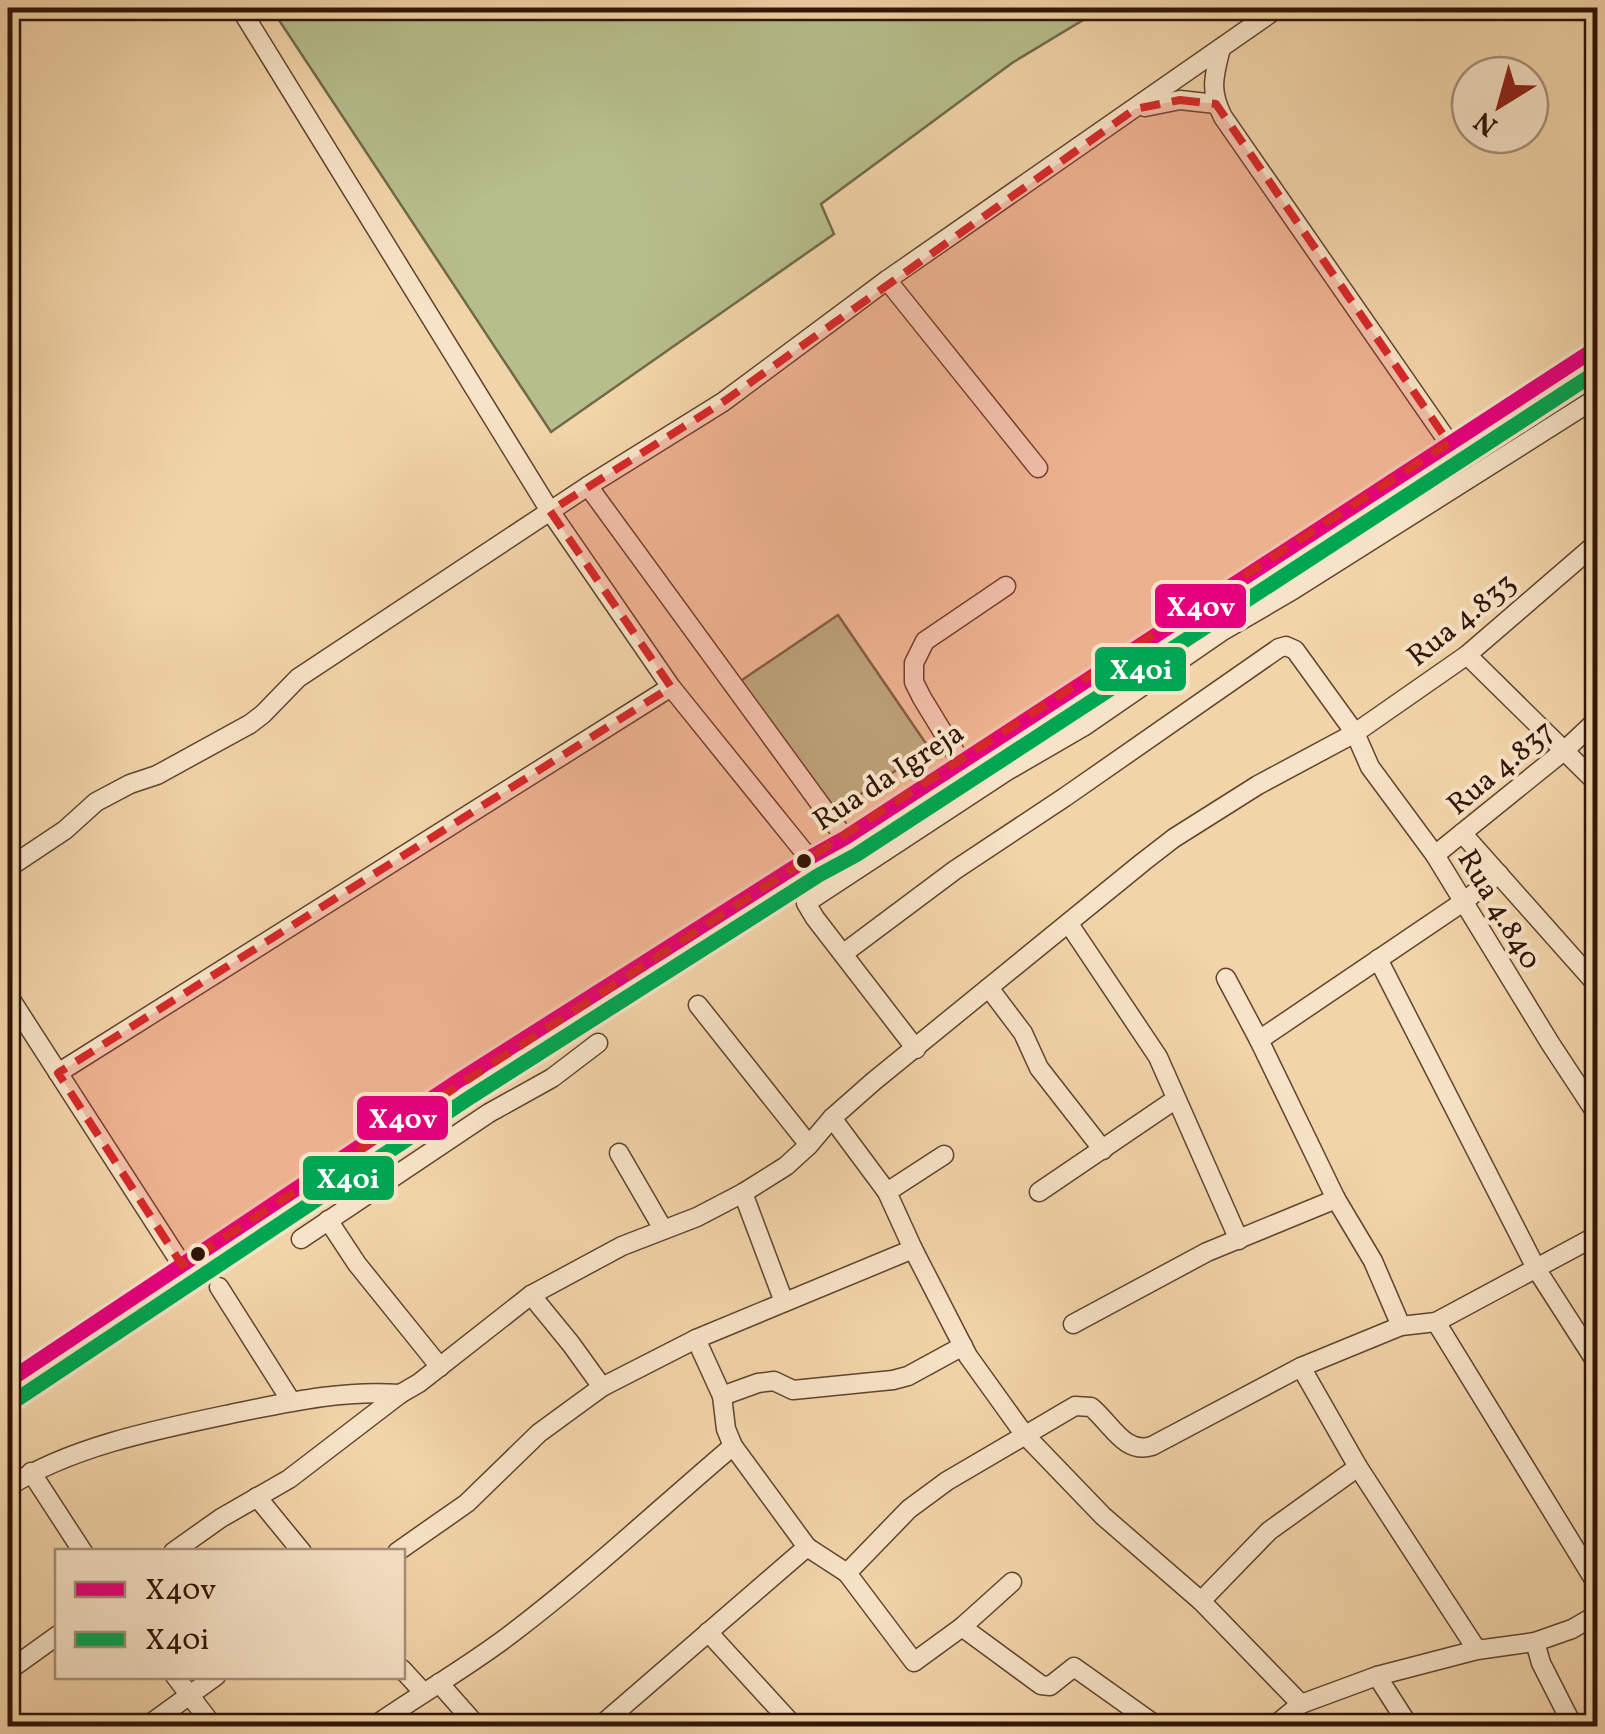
<svg xmlns="http://www.w3.org/2000/svg" width="1605" height="1734" viewBox="0 0 1605 1734" font-family="Vollkorn,serif">
	<style>
		.green { fill: #b6be8c; stroke: #736949; stroke-width: 2.5 }
		.lines { fill: none; stroke-linecap: round; stroke-linejoin: round }
		.minor-casing { stroke: #60442f; stroke-width: 21 }
		.minor { stroke: #f7e3c7; stroke-width: 18 }
		.bus-1-casing { stroke: #f7e3c7; stroke-width: 22 }
		.bus-2-casing { stroke: #f7e3c7; stroke-width: 22 }
		.bus-1 { stroke: #e5007d; stroke-width: 15 }
		.bus-2 { stroke: #00a651; stroke-width: 15 }
		.marked { fill: #d62828; fill-opacity: 0.2; stroke: #d62828; stroke-width: 8; stroke-dasharray: 20 12; stroke-linejoin: round }
		.bus-dot { fill: #301406; stroke: #f7e3c7; stroke-width: 4 }
		.labels { text-anchor: middle; stroke-width: 8; stroke-linejoin: round; paint-order: stroke }
		.street-label { font-size: 30px; fill: #301406; stroke: #f7e3c7 }
		.line-badge { stroke: #f7e3c7; stroke-width: 4 }
		.badge-label { font-size: 28px; text-anchor: middle; font-weight: bold; fill: #fff }
	</style>
	<rect width="100%" height="100%" fill="#f2d4a9"/>
	<filter id="stains"><feTurbulence type="fractalNoise" baseFrequency=".002" numOctaves="4"/><feColorMatrix values="0 0 0 0 .2 0 0 0 0 .09 0 0 0 0 .02 0 0 0 .5 -.17"/></filter>
	<radialGradient id="worn" r=".72"><stop offset=".6" stop-color="#630" stop-opacity="0"/><stop offset="1" stop-color="#630" stop-opacity=".3"/></radialGradient>
	<g class="green">
		<polygon points="271,8 1103,8 1012,63 821,204 834,234 551,432"/>
		<polygon points="838,615 929,748 830,815 739,682"/>
	</g>
	<g class="lines">
		<defs>
			<g id="minor">
				<polyline points="240,8 550,511 671,687 809,858"/>
				<polyline points="8,14 13,8"/>
				<path d="M1221,48C1214,76 1209,90 1223,117L1449,443"/>
				<polyline points="1145,107 1180,100 1216,104"/>
				<polyline points="887,280 1038,468"/>
				<polyline points="588,486 845,838"/>
				<polyline points="1467,655 1598,784"/>
				<polyline points="961,762 922,698 914,682 914,663 925,641 1006,586"/>
				<polyline points="1462,833 1598,986"/>
				<polyline points="1435,855 1565,750 1598,719"/>
				<polyline points="8,868 65,830 96,802 130,784 157,775 250,724 263,714 298,678 588,486 723,402 887,280 1278,8"/>
				<polyline points="1069,924 1158,1057 1239,1240"/>
				<polyline points="844,953 955,870 1065,797 1279,648 1286,646 1295,650 1355,733 1370,767 1435,855 1550,1043 1598,1116"/>
				<polyline points="1378,959 1537,1270 1598,1365"/>
				<polyline points="1226,978 1259,1040 1336,1199 1373,1261 1401,1326"/>
				<polyline points="989,988 1023,1033 1039,1068 1103,1150"/>
				<polyline points="8,995 182,1265"/>
				<polyline points="698,1005 809,1145"/>
				<polyline points="1259,1040 1463,902 1499,874"/>
				<polyline points="916,1049 815,918 806,903 1007,771 1083,727 1221,632 1293,590 1598,397"/>
				<polyline points="58,1073 671,687"/>
				<polyline points="832,1118 887,1192 913,1249 968,1356 1024,1434 1103,1516 1201,1601 1301,1704"/>
				<polyline points="619,1153 663,1229"/>
				<polyline points="887,1192 944,1155"/>
				<polyline points="1039,1192 1176,1099"/>
				<polyline points="743,1193 784,1302"/>
				<polyline points="328,1220 357,1264 440,1367"/>
				<polyline points="301,1239 489,1113 552,1078 598,1043"/>
				<polyline points="219,1287 291,1401"/>
				<polyline points="531,1295 571,1344 602,1387"/>
				<polyline points="1436,1322 1598,1586"/>
				<polyline points="1073,1324 1207,1252 1336,1199"/>
				<polyline points="696,1339 722,1396 726,1429 733,1446 807,1547"/>
				<polyline points="1301,1367 1358,1467 1477,1650"/>
				<polyline points="8,1381 458,1081 809,858 845,838 1598,347"/>
				<polyline points="722,1396 758,1383 774,1381 793,1390 893,1380 908,1376 963,1346"/>
				<polyline points="31,1472 83,1552"/>
				<path d="M8,1487C73,1445 164,1428 240,1412C294,1401 345,1390 400,1394"/>
				<polyline points="257,1497 302,1552"/>
				<polyline points="173,1552 221,1518 289,1479 400,1394 419,1383 531,1295 622,1246 697,1217 743,1193 786,1166 809,1145 832,1118 874,1081 1143,862 1174,838 1258,785 1355,733 1467,655 1598,542"/>
				<polyline points="397,1552 467,1503 539,1433 602,1387 696,1339 913,1249"/>
				<polyline points="847,1573 914,1662 962,1627 1012,1582"/>
				<polyline points="1201,1601 1269,1531 1358,1467"/>
				<polyline points="962,1627 1041,1685 1050,1686 1074,1667 1157,1726"/>
				<polyline points="708,1632 794,1726"/>
				<polyline points="1535,1642 1541,1663 1573,1726"/>
				<polyline points="402,1669 423,1692"/>
				<polyline points="8,1671 58,1635"/>
				<polyline points="175,1676 213,1726"/>
				<polyline points="1377,1676 1409,1726"/>
				<polyline points="439,1683 477,1726"/>
				<polyline points="147,1726 216,1676"/>
				<path d="M374,1726C420,1694 470,1666 515,1631C591,1573 660,1508 733,1446"/>
				<path d="M600,1726L807,1547L847,1573L909,1509L947,1481L1075,1406L1091,1407C1111,1423 1124,1455 1152,1446L1301,1367L1401,1326L1436,1322L1598,1235"/>
				<polyline points="1274,1726 1301,1704 1377,1676 1477,1650 1535,1642 1572,1629 1598,1614"/>
			</g>
		</defs>
		<use href="#minor" class="minor-casing"/>
		<use href="#minor" class="minor"/>
		<defs>
			<polyline id="bus-1" points="8,1381 458,1081 809,858 845,838 1598,347"/>
			<polyline id="bus-2" points="19,1398 469,1098 819,875 856,855 1598,371"/>
		</defs>
		<use href="#bus-1" class="bus-1-casing"/>
		<use href="#bus-2" class="bus-2-casing"/>
		<use href="#bus-1" class="bus-1"/>
		<use href="#bus-2" class="bus-2"/>
	</g>
	<path class="marked" d="M1180,100L1216,104L1449,443L182,1265L58,1073L671,687L550,511L723,402L1135,109Z"/>
	<g class="bus-dot">
		<circle cx="804" cy="861" r="9"/>
		<circle cx="198" cy="1254" r="9"/>
	</g>
	<g class="labels">
		<g class="street-label">
			<text transform="translate(1461 619) rotate(-39)" y="10">Rua 4.833</text>
			<text transform="translate(1500 767) rotate(-40)" y="10">Rua 4.837</text>
			<text transform="translate(888 776) rotate(-33)" y="10">Rua da Igreja</text>
			<text transform="translate(1500 909) rotate(59)" y="10">Rua 4.840</text>
		</g>
	</g>
	<g class="line-badge">
		<rect x="1153" y="582" width="95" height="48" rx="10" fill="#e5007d"/>
		<rect x="1093" y="645" width="95" height="48" rx="10" fill="#00a651"/>
		<rect x="355" y="1094" width="95" height="48" rx="10" fill="#e5007d"/>
		<rect x="301" y="1154" width="95" height="48" rx="10" fill="#00a651"/>
	</g>
	<g class="badge-label">
		<text x="1201" y="616">X40v</text>
		<text x="1141" y="679">X40i</text>
		<text x="403" y="1128">X40v</text>
		<text x="348" y="1188">X40i</text>
	</g>
	<rect width="1605" height="1734" fill="none" stroke="#f2d4a9" stroke-width="40"/>
	<rect x="10" y="10" width="1585" height="1714" fill="none" stroke="#301406" stroke-width="5"/>
	<rect x="20" y="20" width="1565" height="1694" fill="none" stroke="#301406" stroke-width="2.5"/>
	<rect x="55" y="1549" width="350" height="130" fill="#f7e3c7" stroke="#a7907a" stroke-width="2.5"/>
	<rect x="75" y="1582" width="50" height="15" fill="#e5007d" stroke="#a7907a" stroke-width="2.5"/>
	<text x="145" y="1599" font-size="30" fill="#301406">X40v</text>
	<rect x="75" y="1632" width="50" height="15" fill="#00a651" stroke="#a7907a" stroke-width="2.5"/>
	<text x="145" y="1649" font-size="30" fill="#301406">X40i</text>
	<g transform="translate(1500 105) rotate(217)"><circle r="48" fill="#f7e3c7" stroke="#a7907a" stroke-width="2.5"/>
	<path d="M0-8L18 38L0 25L-18 38Z" fill="#8f2418"/>
	<text y="-15" font-size="28" font-weight="bold" text-anchor="middle" fill="#301406">N</text>
	</g>
	<rect width="100%" height="100%" filter="url(#stains)"/>
	<rect width="100%" height="100%" fill="url(#worn)"/>
</svg>
